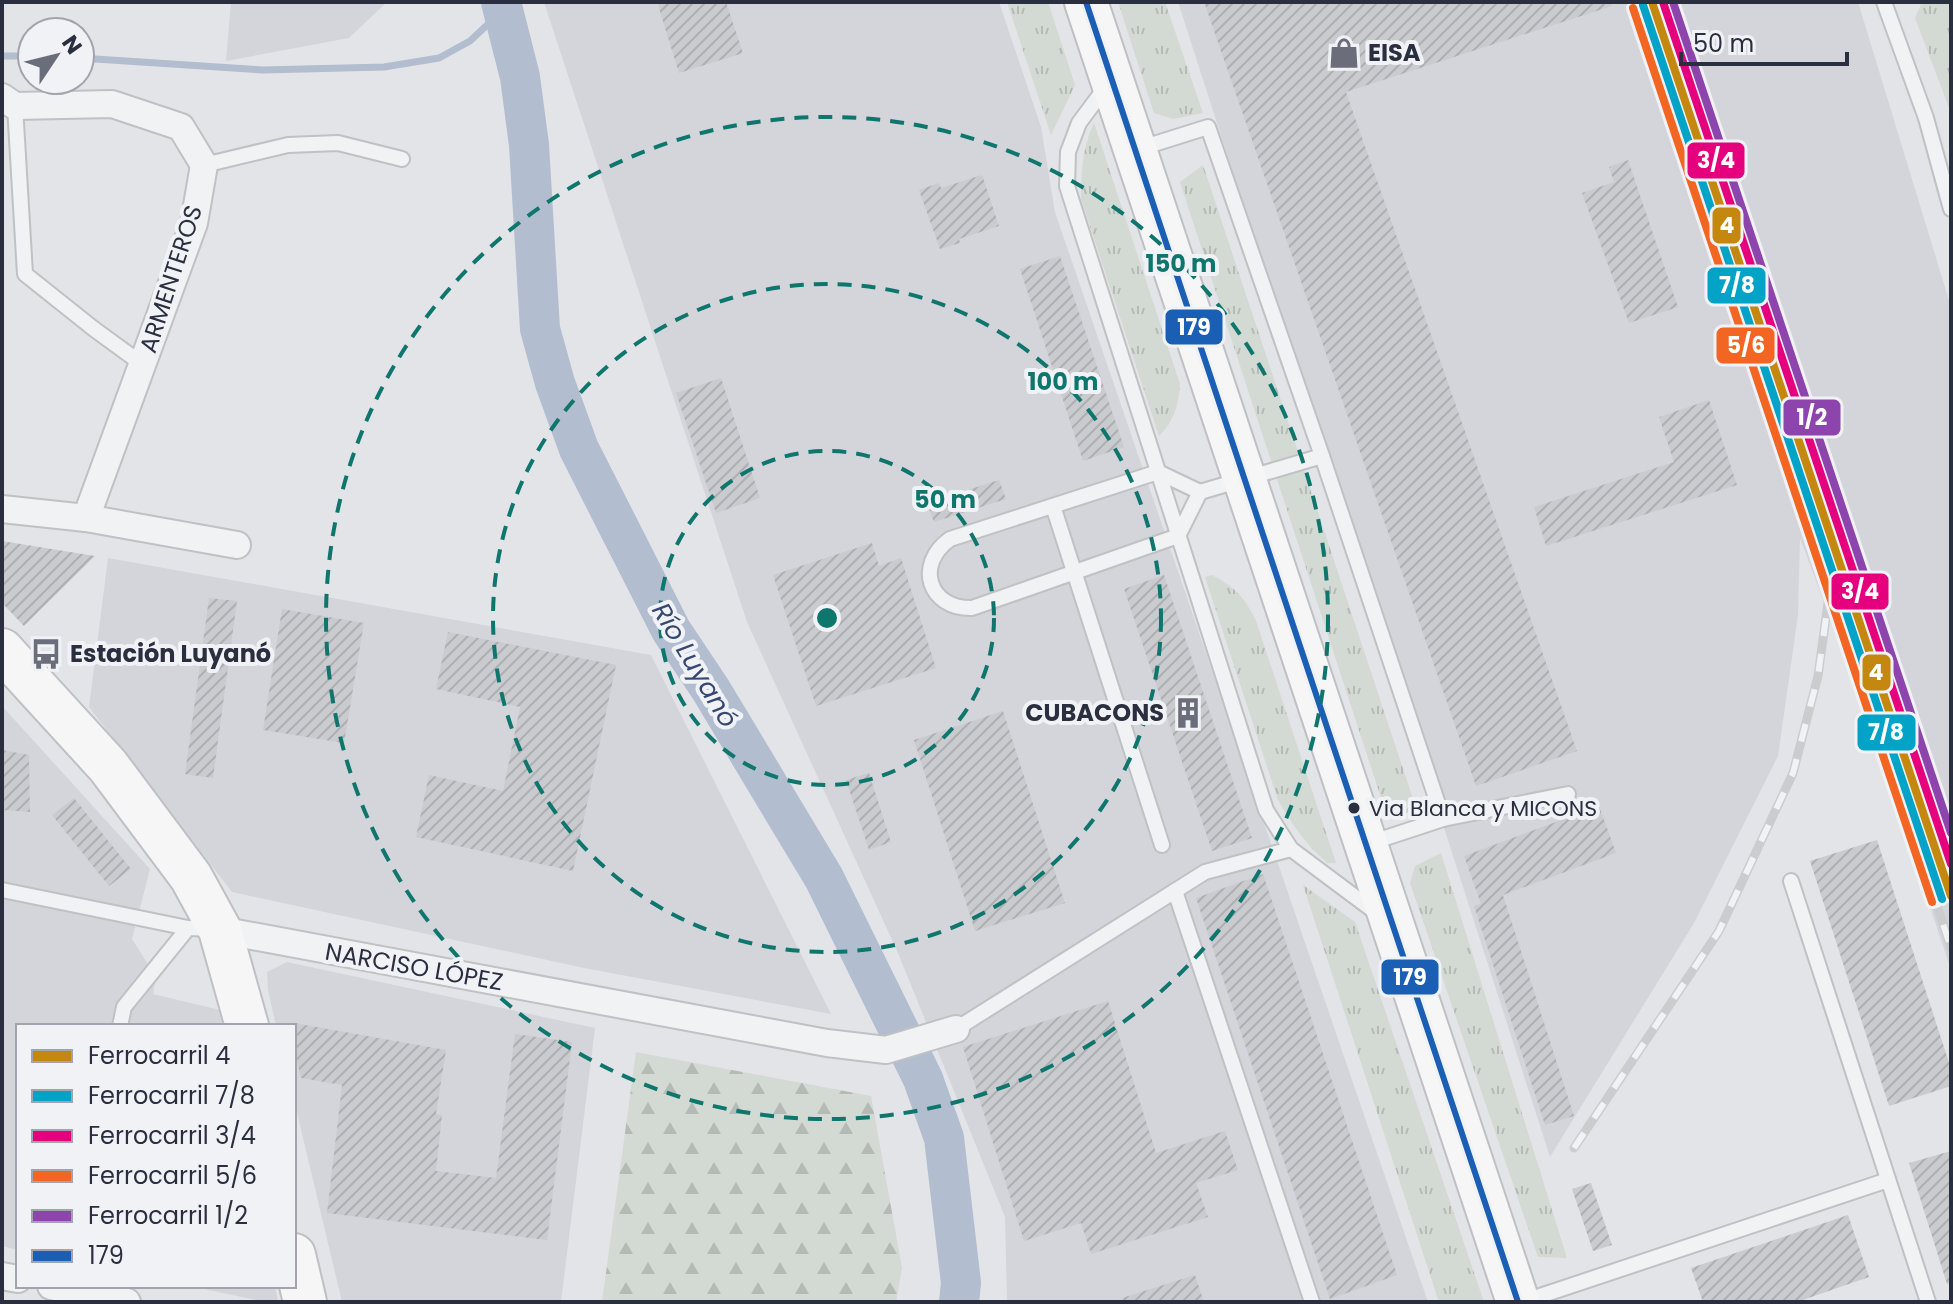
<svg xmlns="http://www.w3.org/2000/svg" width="1953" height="1304" viewBox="0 0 1953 1304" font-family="Poppins,sans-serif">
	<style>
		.built { fill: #d3d5db }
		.grass { fill: url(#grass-tufts) }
		.forest { fill: url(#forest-firs) }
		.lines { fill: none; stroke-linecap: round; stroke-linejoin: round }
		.stream { stroke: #b2bdd0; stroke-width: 7 }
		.river { stroke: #b2bdd0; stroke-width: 40 }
		.building { fill: url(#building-hatch) }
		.service-casing { stroke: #bfc1c3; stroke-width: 18 }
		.minor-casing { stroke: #bfc1c3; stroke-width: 30 }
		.primary-casing { stroke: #bfc0c4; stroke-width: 46 }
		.service { stroke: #f1f2f4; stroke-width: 14 }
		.minor { stroke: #f1f2f4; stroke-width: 26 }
		.primary { stroke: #f6f6f6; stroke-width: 42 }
		.rail-casing { stroke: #cbccce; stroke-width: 9 }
		.rail { stroke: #f0f2f6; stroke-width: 6; stroke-dasharray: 18; stroke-linecap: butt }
		.bus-1-casing { stroke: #f0f2f6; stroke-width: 12 }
		.bus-1 { stroke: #1a5fb4; stroke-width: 6 }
		.rail-1-casing { stroke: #f0f2f6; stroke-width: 14 }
		.rail-2-casing { stroke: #f0f2f6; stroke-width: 14 }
		.rail-3-casing { stroke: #f0f2f6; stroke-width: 14 }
		.rail-4-casing { stroke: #f0f2f6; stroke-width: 14 }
		.rail-5-casing { stroke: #f0f2f6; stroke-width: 14 }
		.rail-1 { stroke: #c48810; stroke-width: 8 }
		.rail-2 { stroke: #02a3c7; stroke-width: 8 }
		.rail-3 { stroke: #e5007d; stroke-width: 8 }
		.rail-4 { stroke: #f26522; stroke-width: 8 }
		.rail-5 { stroke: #8e44ad; stroke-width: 8 }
		.ring { fill: none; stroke: #0f766e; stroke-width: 4; stroke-dasharray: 14 10 }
		.bus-dot { fill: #2a2f3f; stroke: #f0f2f6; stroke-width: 3 }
		.labels { text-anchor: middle; stroke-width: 8; stroke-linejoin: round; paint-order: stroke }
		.bus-label { font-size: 22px; fill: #2a2f3f; stroke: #f0f2f6; text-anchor: start }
		.poi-label { font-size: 24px; font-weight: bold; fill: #2a2f3f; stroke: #f0f2f6; text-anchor: start }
		.street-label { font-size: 24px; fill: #2a2f3f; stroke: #f0f2f6 }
		.water-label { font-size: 26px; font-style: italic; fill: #374870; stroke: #f0f2f6 }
		.centre { fill: #0f766e; stroke: #f0f2f6; stroke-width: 4 }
		.ring-label { font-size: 24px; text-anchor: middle; font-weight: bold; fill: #0f766e; stroke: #f0f2f6; stroke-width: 8; stroke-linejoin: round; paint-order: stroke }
		.line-badge { stroke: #f0f2f6; stroke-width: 3 }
		.badge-label { font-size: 22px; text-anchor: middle; font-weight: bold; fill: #fff }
	</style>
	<defs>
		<pattern id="grass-tufts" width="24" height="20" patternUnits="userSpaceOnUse" patternTransform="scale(2)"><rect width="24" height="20" fill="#d2dad3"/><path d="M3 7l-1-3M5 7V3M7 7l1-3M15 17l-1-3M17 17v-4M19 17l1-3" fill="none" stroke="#b4bbb6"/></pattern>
		<pattern id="forest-firs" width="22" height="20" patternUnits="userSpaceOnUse" patternTransform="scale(2)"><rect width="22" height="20" fill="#d2dad3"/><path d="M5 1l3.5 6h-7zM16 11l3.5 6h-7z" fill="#b4bbb6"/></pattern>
		<pattern id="building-hatch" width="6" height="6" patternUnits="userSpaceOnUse" patternTransform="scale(2)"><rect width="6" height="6" fill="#c9cbcf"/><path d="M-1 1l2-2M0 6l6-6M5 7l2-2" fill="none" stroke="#adafb3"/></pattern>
	</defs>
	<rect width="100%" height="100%" fill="#e2e4e7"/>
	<g class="built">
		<polygon points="231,2 387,2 349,38 226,61"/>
		<polygon points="544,2 999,2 1041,127 1055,212 1428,1302 1007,1302 1005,1217 898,953 747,622"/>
		<polygon points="1178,2 1858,2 1951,307 1951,970 1870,726 1800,538 1798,615 1778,756 1694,923 1550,1157"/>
		<polygon points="108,558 651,655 831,1014 584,968 232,892 89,707"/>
		<polygon points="2,706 150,869 132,939 156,977 153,994 220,1010 223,1026 18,1026 18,1250 2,1246"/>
		<polygon points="287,962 595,1028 561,1302 342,1302 294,1100 294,1026 276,1026 268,990 267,972"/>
		<polygon points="190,1286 275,1286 278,1302 266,1302"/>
	</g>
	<g class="grass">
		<polygon points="1007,2 1048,2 1075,85 1051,135"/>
		<polygon points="1118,2 1165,2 1203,113 1173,119 1154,113"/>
		<polygon points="1922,2 1951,2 1951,113 1915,18"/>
		<path d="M1094,123L1180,384C1178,406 1175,420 1159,436L1081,199C1081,172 1082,148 1094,123Z"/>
		<polygon points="1203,165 1417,811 1397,815 1385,810 1180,182"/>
		<path d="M1212,575C1235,587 1245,598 1256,621L1336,863H1327C1306,844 1292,825 1278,800L1205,577Z"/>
		<polygon points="1441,853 1567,1258 1538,1257 1410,883 1415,866"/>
		<polygon points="1303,885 1355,922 1484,1302 1439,1302"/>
	</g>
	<polygon class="forest" points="636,1052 871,1096 902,1268 896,1302 602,1302"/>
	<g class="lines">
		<g class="stream">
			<polyline points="2,56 32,56"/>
			<polyline points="80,58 263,70 384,67 439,58 470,41 502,11"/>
		</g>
		<polyline class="river" points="501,2 520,77 529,145 540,329 555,383 579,449 671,630 711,690 824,878 923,1079 944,1138 961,1283 959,1302"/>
	</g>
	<g class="building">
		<polygon points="657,2 726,2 743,53 679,73"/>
		<polygon points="1204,2 1612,2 1612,6 1346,92 1577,751 1476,786"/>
		<polygon points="1628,160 1678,307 1629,323 1582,193 1614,182 1609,167"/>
		<polygon points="982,175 999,226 959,239 960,243 940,249 919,190 939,183 941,188"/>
		<polygon points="1060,256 1124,447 1083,461 1020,269"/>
		<polygon points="721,378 760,498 716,513 676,393"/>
		<polygon points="1709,400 1737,485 1546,546 1534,507 1674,462 1659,417"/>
		<polygon points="999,480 1006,499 934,522 927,503"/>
		<polygon points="2,541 95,556 24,626 2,603"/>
		<polygon points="872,543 879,566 901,558 936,668 816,706 773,575"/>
		<polygon points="1164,575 1252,838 1212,851 1124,589"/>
		<polygon points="209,598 237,601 213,778 185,774"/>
		<polygon points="282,609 364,623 344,743 263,730"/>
		<polygon points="448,632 616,665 573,871 416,837 429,775 503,791 520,707 436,689"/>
		<polygon points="1003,711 1065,903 975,931 914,740"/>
		<polygon points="2,750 29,755 30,812 2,810"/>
		<polygon points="869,773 891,842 869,850 846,780"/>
		<polygon points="74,798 131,869 109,886 52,815"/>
		<polygon points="1599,806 1616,853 1503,895 1574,1116 1545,1125 1474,906 1481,904 1464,856"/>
		<polygon points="1877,840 1951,1069 1951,1086 1889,1106 1810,861"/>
		<polygon points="1263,874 1397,1275 1330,1299 1196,898"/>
		<polygon points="1108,1001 1156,1153 1225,1131 1238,1170 1196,1183 1208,1217 1091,1254 1081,1223 1024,1241 963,1047"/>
		<polygon points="294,1023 446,1050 436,1114 442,1115 436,1171 496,1178 515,1034 572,1042 547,1240 327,1213 342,1085 301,1078 294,1049"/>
		<polygon points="1951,1151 1951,1283 1947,1284 1909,1163"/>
		<polygon points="1591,1183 1612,1245 1593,1251 1572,1189"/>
		<polygon points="1848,1215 1869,1277 1797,1302 1703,1302 1691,1268"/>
		<polygon points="1195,1275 1204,1302 1122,1302 1122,1298"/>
	</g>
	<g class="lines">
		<defs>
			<g id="service">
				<polyline points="1884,2 1926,118 1951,209"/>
				<polyline points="1108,84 1079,123 1068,152 1067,186 1266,810 1291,849 1378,914"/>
				<polyline points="15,106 25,274 94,329 142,364"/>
				<polyline points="1138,149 1208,127 1322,456 1443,819"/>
				<polyline points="204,165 288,145 338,143 402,159"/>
				<path d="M1158,472L1200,492L1178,536L972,608C929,609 914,565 950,539Z"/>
				<polyline points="1200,492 1322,456"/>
				<polyline points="1053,506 1162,845"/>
				<polyline points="1370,843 1443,819 1568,794"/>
				<polyline points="1791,881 1928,1302"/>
				<polyline points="2,890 188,928 214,929"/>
				<polyline points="1175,891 1312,1302"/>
				<polyline points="120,1026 124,1007 188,928"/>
				<polyline points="956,1029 1205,872 1291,849"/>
				<polyline points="1522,1302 1888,1180"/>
			</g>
			<g id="minor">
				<polyline points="2,97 15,106 112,104 181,127 204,165 194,223 86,518"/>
				<polyline points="2,509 86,518 237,545"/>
				<polyline points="220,930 827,1043 886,1050 956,1029"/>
				<polyline points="2,1276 18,1279"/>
				<polyline points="51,1286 127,1302"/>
			</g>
			<g id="primary">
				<polyline points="1086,2 1518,1302"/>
				<polyline points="2,650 108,766 191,877 220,930 247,1026"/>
				<polyline points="294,1255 305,1302"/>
			</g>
		</defs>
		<use href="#service" class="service-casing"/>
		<use href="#minor" class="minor-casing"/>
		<use href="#primary" class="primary-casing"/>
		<use href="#service" class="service"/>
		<use href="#minor" class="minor"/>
		<use href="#primary" class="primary"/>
		<defs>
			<g id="rail">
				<polyline points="1638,2 1951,948"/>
				<polyline points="1670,2 1951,842"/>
				<polyline points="1574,1148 1719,931 1793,773 1818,676 1830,588"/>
			</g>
		</defs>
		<use href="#rail" class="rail-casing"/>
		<use href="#rail" class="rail"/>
		<defs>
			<polyline id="bus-1" points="1086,2 1518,1302"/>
		</defs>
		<use href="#bus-1" class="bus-1-casing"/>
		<use href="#bus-1" class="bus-1"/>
		<defs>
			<polyline id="rail-1" points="1652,2 1951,896"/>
			<polyline id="rail-2" points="1643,5 1942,899"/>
			<polyline id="rail-3" points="1663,2 1951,864"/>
			<polyline id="rail-4" points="1633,8 1932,902"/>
			<polyline id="rail-5" points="1673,2 1951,833"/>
		</defs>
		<use href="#rail-1" class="rail-1-casing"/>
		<use href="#rail-2" class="rail-2-casing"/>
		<use href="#rail-3" class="rail-3-casing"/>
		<use href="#rail-4" class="rail-4-casing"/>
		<use href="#rail-5" class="rail-5-casing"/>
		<use href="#rail-1" class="rail-1"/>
		<use href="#rail-2" class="rail-2"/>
		<use href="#rail-3" class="rail-3"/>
		<use href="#rail-4" class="rail-4"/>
		<use href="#rail-5" class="rail-5"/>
	</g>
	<g class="ring">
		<circle cx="827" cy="618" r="167"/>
		<circle cx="827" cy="618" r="334"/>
		<circle cx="827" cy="618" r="501"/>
	</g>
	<defs>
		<symbol id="shop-bare" viewBox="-9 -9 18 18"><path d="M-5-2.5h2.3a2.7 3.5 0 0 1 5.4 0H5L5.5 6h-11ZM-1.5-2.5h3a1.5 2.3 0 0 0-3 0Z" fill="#6a6e7a" stroke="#f0f2f6" stroke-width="2.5" paint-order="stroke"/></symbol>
		<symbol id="bus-bare" viewBox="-9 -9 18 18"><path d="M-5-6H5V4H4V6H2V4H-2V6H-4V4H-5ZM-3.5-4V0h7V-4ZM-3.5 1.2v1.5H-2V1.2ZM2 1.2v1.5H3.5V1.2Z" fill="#6a6e7a" stroke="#f0f2f6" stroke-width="2.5" paint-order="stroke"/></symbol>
		<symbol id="building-bare" viewBox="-9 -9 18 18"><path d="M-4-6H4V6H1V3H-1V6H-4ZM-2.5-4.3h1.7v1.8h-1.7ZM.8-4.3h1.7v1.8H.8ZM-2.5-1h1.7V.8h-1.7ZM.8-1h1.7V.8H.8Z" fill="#6a6e7a" stroke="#f0f2f6" stroke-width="2.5" paint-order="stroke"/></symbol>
	</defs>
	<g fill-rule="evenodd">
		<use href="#shop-bare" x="1322" y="31" width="44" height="44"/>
		<use href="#bus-bare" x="24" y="632" width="44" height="44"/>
		<use href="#building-bare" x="1166" y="691" width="44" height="44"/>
	</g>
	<circle class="bus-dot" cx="1354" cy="808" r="7"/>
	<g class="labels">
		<g class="bus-label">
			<text x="1369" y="816">Via Blanca y MICONS</text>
		</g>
		<g class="poi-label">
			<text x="1368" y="61">EISA</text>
			<text x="70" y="662">Estación Luyanó</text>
			<text x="1164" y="721" text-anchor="end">CUBACONS</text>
		</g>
		<g class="street-label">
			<text transform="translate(171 279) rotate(-72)" y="8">ARMENTEROS</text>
			<text transform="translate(414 967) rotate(10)" y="8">NARCISO LÓPEZ</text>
		</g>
		<g class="water-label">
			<text transform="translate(695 665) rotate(59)" y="9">Río Luyanó</text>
		</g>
	</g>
	<circle cx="827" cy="618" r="12" class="centre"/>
	<g class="ring-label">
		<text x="1181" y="272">150 m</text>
		<text x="1063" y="390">100 m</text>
		<text x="945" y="508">50 m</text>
	</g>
	<g class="line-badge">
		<rect x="1686" y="141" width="60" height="39" rx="8" fill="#e5007d"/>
		<rect x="1711" y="206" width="31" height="39" rx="8" fill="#c48810"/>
		<rect x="1706" y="266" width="61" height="39" rx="8" fill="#02a3c7"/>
		<rect x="1164" y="308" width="60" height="38" rx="8" fill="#1a5fb4"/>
		<rect x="1715" y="326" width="61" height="39" rx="8" fill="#f26522"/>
		<rect x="1782" y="398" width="60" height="39" rx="8" fill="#8e44ad"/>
		<rect x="1830" y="572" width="60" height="39" rx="8" fill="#e5007d"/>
		<rect x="1861" y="653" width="31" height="39" rx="8" fill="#c48810"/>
		<rect x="1856" y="713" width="61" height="39" rx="8" fill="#02a3c7"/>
		<rect x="1380" y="958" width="60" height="38" rx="8" fill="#1a5fb4"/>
	</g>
	<g class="badge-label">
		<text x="1716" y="168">3/4</text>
		<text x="1727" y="233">4</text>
		<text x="1737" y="293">7/8</text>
		<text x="1194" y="335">179</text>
		<text x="1746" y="353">5/6</text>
		<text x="1812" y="425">1/2</text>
		<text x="1860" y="599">3/4</text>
		<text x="1876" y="680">4</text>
		<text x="1886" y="740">7/8</text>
		<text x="1410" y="985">179</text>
	</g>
	<rect width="1953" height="1304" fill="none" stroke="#2a2f3f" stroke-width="8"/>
	<rect x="16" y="1024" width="280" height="264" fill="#f0f2f6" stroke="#a1a4ad" stroke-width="2"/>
	<rect x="32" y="1050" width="40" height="12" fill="#c48810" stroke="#a1a4ad" stroke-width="2"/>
	<text x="88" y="1064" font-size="24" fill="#2a2f3f">Ferrocarril 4</text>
	<rect x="32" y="1090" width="40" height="12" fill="#02a3c7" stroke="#a1a4ad" stroke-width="2"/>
	<text x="88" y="1104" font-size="24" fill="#2a2f3f">Ferrocarril 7/8</text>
	<rect x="32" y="1130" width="40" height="12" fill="#e5007d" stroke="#a1a4ad" stroke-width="2"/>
	<text x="88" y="1144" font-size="24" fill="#2a2f3f">Ferrocarril 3/4</text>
	<rect x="32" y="1170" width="40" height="12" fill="#f26522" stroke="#a1a4ad" stroke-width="2"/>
	<text x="88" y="1184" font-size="24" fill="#2a2f3f">Ferrocarril 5/6</text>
	<rect x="32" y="1210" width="40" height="12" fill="#8e44ad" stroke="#a1a4ad" stroke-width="2"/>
	<text x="88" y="1224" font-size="24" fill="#2a2f3f">Ferrocarril 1/2</text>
	<rect x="32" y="1250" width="40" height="12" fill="#1a5fb4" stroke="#a1a4ad" stroke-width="2"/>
	<text x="88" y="1264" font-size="24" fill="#2a2f3f">179</text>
	<g transform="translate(56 56) rotate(55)"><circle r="38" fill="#f0f2f6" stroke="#a1a4ad" stroke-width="2"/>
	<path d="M0-6L14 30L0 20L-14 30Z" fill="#6a6e7a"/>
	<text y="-12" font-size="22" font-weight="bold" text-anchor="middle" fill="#2a2f3f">N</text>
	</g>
	<path d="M1681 52v12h166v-12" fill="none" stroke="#2a2f3f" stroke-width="4"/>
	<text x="1693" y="52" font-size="24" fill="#2a2f3f" stroke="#f0f2f6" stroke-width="6" paint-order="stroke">50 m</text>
</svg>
